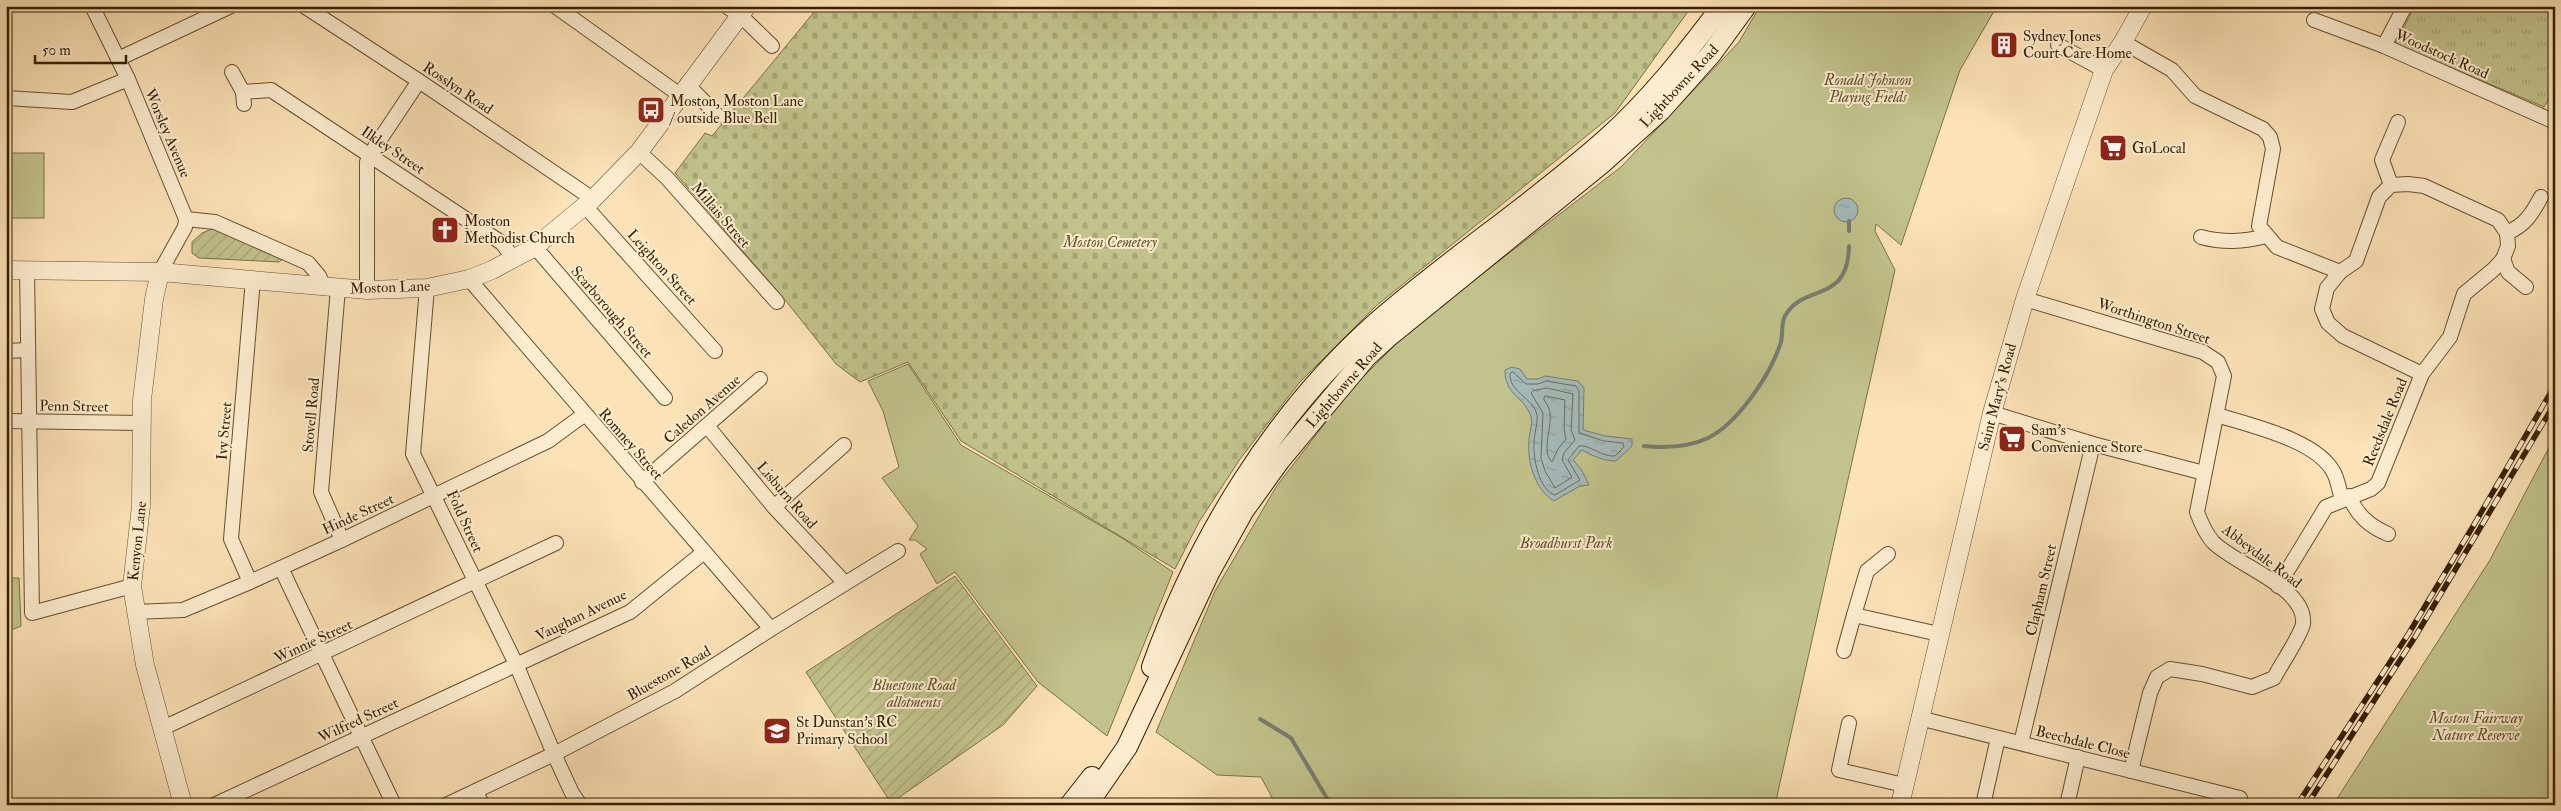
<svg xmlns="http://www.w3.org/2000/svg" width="2561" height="811" viewBox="0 0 2561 811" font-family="'IM FELL Double Pica',serif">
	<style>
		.grass { fill: url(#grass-tufts); stroke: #7c7146 }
		.cemetery { fill: url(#cemetery-stones); stroke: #7c7146 }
		.park { fill: #c2c38c; stroke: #7c7146 }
		.garden { fill: url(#garden-furrows); stroke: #7c7146 }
		.water { fill: url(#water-ripples); stroke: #787d70 }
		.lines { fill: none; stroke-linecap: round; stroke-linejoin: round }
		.shore { stroke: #6d6d5e; stroke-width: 1 }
		.stream { stroke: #787d70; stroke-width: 4 }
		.minor-casing { stroke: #67502e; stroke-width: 16 }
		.tertiary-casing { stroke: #67502e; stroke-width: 19 }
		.secondary-casing { stroke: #351f00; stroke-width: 22 }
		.minor { stroke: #fdedd0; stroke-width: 14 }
		.tertiary { stroke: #fdedd0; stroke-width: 18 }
		.secondary { stroke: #fdedd0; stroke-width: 20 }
		.rail-casing { stroke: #351f00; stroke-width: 5.5 }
		.rail { stroke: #fdedd0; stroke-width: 4; stroke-dasharray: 11; stroke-linecap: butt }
		.labels { text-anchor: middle; stroke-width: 4; stroke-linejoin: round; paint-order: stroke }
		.poi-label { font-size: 15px; fill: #351f00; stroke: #fdedd0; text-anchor: start }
		.street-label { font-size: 15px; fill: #351f00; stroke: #fdedd0 }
		.park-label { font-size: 15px; font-style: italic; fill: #5f502a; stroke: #fdedd0 }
	</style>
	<defs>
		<pattern id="grass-tufts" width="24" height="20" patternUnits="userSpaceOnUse" patternTransform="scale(1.25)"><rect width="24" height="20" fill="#c2c38c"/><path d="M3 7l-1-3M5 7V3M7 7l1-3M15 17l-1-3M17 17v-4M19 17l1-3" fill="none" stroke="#a7a777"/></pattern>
		<pattern id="cemetery-stones" width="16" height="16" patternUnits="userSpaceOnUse" patternTransform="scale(1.25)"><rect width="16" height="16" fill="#c2c38c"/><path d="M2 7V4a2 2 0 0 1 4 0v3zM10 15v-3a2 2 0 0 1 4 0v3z" fill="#a7a777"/></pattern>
		<pattern id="garden-furrows" width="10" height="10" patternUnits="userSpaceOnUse" patternTransform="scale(1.25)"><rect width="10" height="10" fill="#c2c38c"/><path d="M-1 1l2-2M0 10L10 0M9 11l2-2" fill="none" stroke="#a7a777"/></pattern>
		<pattern id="water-ripples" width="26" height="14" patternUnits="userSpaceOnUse" patternTransform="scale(1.25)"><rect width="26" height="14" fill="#a5bbbb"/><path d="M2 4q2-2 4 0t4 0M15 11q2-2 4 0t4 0" fill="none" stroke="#8fa09f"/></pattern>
	</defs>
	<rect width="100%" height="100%" fill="#fce3b7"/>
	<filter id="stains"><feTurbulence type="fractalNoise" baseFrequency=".004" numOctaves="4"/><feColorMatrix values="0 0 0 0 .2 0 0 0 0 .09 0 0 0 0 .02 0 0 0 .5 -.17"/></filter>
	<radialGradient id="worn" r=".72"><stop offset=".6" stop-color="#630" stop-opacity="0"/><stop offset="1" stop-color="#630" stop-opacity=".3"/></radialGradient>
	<polygon class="grass" points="2415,6 2555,6 2555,88 2544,107 2395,44"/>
	<polygon class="cemetery" points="819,6 1692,6 1615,113 1376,306 1299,383 1240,459 1199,522 1175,569 961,441 908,362 860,382 836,364 786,301 675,173 705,133 712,136"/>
	<g class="park">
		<polygon points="1760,6 1997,6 1960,70 1901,245 1876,224 1875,231 1895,270 1775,805 1276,805 1261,777 1217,775 1156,732 1215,591 1276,487 1352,388 1413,327 1621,167 1739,42"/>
		<rect x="6" y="153" width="38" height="65"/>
		<polygon points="908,364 961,445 1122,538 1173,572 1107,736 1038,682 955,572 937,584 920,554 927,549 915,540 909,540 918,526 882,478 899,467 883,411 868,381"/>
		<polygon points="2555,436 2555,805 2333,805 2490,560"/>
		<polygon points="6,578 19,578 21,626 6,632"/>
	</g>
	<g class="garden">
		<polygon points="212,229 283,259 279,262 199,258 192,253 192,242 202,233"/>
		<polygon points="955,576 1037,686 1003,725 891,803 806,672"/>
	</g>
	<g class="water">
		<circle cx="1846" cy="210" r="12"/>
		<path d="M1512,367L1520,369L1527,379H1538L1545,376L1578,381L1584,388L1583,430L1605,436L1632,439V446L1616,461C1603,461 1593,456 1582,450L1573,460L1581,469L1589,485L1580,486L1554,501C1535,490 1527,462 1529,440C1529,433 1534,421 1530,414C1521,394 1505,395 1505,370Z"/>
	</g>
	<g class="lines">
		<g class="shore">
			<path d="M1513,372L1526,384H1538L1546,381L1576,386L1579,391V433L1604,441L1623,443L1624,447L1615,456C1601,457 1589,444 1579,446L1568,460L1580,480L1555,495C1539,490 1533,458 1534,443C1534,434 1538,424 1537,415C1533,397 1509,393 1510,374Z"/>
			<polygon points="1547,388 1573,394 1571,430 1575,440 1564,453 1562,460 1572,477 1555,488 1545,471 1541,458 1543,413 1531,393 1533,391"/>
			<path d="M1545,396L1565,400L1564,429L1566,439L1558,449L1552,462C1541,452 1552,428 1550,414C1550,409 1547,404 1544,400Z"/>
		</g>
		<g class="stream">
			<polyline points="1849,221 1849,231"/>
			<path d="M1644,446C1665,448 1689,447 1708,438C1738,423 1771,374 1781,342C1783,334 1781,323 1785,316C1804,282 1848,305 1849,246"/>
			<polyline points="1260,719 1291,738 1331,805"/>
		</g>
		<defs>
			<g id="minor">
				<polyline points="92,6 128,79 186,219 185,227 160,272"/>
				<polyline points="304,6 419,81 593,199"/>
				<polyline points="555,6 680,95"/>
				<polyline points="726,6 740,15 772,46"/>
				<polyline points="2314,20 2384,46 2555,122"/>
				<polyline points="2123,42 2172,70 2195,96 2263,129 2270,137 2273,149 2259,226 2277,247 2340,272"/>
				<polyline points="2058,45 2104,70"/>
				<polyline points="2384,46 2405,6"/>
				<polyline points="118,59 231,6"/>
				<polyline points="232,72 243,92 244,104"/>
				<polyline points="687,84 718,116"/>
				<polyline points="243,92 271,90 502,243 514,259"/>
				<polyline points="6,98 72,102 128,79"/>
				<polyline points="639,152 667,178 777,302"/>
				<polyline points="2391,185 2382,160 2398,122"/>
				<polyline points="585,206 715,351"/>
				<polyline points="186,219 215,222 308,263 319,276 324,287"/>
				<path d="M2507,233C2525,225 2532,214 2541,197"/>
				<path d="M2201,237C2224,243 2243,242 2266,236"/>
				<polyline points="535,247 665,398"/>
				<polyline points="2503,259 2508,272 2526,287"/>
				<polyline points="27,269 32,613 132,586"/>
				<polyline points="469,279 771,629"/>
				<polyline points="338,288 321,492 342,540"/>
				<polyline points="427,288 413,454 516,664 554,754 572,793 580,805"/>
				<polyline points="367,290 367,162 375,147 419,81"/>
				<path d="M2025,299L2203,352L2218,362L2224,376L2197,512C2201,523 2205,533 2213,542C2235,565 2307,587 2303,624C2301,635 2280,666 2274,678L2252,687L2202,674L2170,669L2157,677L2150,693L2131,771"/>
				<polyline points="6,351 28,350"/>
				<polyline points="1992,413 2093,444 2204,473"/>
				<path d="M2217,415C2249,425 2318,440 2334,473C2338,480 2339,491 2342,499"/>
				<polyline points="6,421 141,423"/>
				<polyline points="708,427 774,507 845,583"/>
				<polyline points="642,482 760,379"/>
				<path d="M2349,496C2357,515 2369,526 2388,534"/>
				<polyline points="774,507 844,445"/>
				<polyline points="1888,554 1867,571 1854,615 1939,634"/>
				<polyline points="281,568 394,805"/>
				<polyline points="250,582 231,539 253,279"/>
				<polyline points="2278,586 2326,507 2371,489 2378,483 2422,374 2450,337 2464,294 2494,269 2503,259 2508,246 2507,233 2498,220 2424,186 2408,184 2391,185 2379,197 2356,261 2340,272 2327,288 2322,309 2328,323 2343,336 2422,374"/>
				<polyline points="135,612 183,610 250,582 342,540 548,441 585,414"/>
				<polyline points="1844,651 1854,615"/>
				<polyline points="1919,718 2240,798"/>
				<polyline points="1849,723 1839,770 1904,785"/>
				<polyline points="163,728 556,543"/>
				<polyline points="2021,743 2093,444"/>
				<polyline points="476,791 482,805"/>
				<polyline points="214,805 630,612 704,552"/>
				<polyline points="446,805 554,754 675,691 771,629 898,551"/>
				<polyline points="1983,805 1998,738"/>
				<polyline points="2067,805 2078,757"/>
			</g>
			<g id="tertiary">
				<polyline points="6,270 160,272 367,290 427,288 469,279 492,270 535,247 593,199 639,152 747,6"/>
				<polyline points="160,272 154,299 142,400 141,506 132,586 145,665 183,805"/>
				<polyline points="1900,805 1992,413 2025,299 2104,70 2123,42 2143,6"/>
			</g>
			<g id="secondary">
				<path d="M1152,667C1198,538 1273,415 1376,323C1449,259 1532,205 1605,140C1650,100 1686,54 1722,6"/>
				<polyline points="1070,805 1092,777"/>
				<polyline points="1087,805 1127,747 1209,573 1244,510 1280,460 1320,412 1367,356 1388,337 1601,164 1661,110 1711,54 1746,6"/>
			</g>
		</defs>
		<use href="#minor" class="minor-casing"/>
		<use href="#tertiary" class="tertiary-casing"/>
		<use href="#secondary" class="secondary-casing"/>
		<use href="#minor" class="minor"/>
		<use href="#tertiary" class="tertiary"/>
		<use href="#secondary" class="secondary"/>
		<defs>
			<g id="rail">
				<polyline points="2297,805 2409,633 2475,523 2555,385"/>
				<polyline points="2307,805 2415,637 2555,403"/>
			</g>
		</defs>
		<use href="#rail" class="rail-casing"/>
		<use href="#rail" class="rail"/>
	</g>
	<defs>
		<symbol id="building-square" viewBox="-11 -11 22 22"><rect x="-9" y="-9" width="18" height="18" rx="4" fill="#8f2418" stroke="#fdedd0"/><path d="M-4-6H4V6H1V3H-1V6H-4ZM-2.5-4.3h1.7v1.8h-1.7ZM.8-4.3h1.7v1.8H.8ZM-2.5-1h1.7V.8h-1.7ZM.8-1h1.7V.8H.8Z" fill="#fff"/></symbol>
		<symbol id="bus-square" viewBox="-11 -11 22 22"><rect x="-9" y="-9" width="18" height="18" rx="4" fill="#8f2418" stroke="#fdedd0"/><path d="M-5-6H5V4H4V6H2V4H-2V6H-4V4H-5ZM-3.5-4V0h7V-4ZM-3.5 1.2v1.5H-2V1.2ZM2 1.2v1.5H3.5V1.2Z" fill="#fff"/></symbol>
		<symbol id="supermarket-square" viewBox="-11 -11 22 22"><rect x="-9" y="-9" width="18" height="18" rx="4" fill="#8f2418" stroke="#fdedd0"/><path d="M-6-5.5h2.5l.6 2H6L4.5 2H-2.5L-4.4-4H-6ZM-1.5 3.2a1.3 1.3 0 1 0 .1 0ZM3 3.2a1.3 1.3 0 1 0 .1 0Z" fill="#fff"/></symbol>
		<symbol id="church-square" viewBox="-11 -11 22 22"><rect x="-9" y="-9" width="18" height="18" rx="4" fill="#8f2418" stroke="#fdedd0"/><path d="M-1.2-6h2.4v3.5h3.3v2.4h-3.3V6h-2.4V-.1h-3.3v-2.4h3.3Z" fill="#fff"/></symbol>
		<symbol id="school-square" viewBox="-11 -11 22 22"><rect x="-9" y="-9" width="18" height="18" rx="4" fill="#8f2418" stroke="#fdedd0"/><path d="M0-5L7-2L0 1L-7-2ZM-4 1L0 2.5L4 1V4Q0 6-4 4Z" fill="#fff"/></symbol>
	</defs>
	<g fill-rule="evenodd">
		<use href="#building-square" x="1988" y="29" width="32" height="32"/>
		<use href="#bus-square" x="635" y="94" width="32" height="32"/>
		<use href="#supermarket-square" x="2097" y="132" width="32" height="32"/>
		<use href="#church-square" x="429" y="214" width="32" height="32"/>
		<use href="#supermarket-square" x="1996" y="423" width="32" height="32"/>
		<use href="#school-square" x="761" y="715" width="32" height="32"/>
	</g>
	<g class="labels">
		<g class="poi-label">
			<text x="2023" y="41">Sydney Jones<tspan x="2023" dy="17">Court Care Home</tspan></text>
			<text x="670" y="106">Moston, Moston Lane<tspan x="670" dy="17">/ outside Blue Bell</tspan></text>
			<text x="2132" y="153">GoLocal</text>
			<text x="464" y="226">Moston<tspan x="464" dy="17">Methodist Church</tspan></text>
			<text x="2031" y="435">Sam's<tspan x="2031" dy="17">Convenience Store</tspan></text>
			<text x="796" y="727">St Dunstan's RC<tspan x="796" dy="17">Primary School</tspan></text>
		</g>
		<g class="street-label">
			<text transform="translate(2442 54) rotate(24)" y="5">Woodstock Road</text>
			<text transform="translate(1679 86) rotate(-47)" y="5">Lightbowne Road</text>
			<text transform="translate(458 88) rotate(34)" y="5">Rosslyn Road</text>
			<text transform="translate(168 133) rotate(67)" y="5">Worsley Avenue</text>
			<text transform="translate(393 150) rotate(34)" y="5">Ilkley Street</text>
			<text transform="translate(721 215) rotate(49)" y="5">Millais Street</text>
			<text transform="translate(662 267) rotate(48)" y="5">Leighton Street</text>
			<text transform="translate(390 287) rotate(-2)" y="5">Moston Lane</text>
			<text transform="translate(612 312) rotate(49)" y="5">Scarborough Street</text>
			<text transform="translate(2154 321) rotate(18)" y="5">Worthington Street</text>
			<text transform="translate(1344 385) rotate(-49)" y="5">Lightbowne Road</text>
			<text transform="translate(1997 397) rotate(-75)" y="5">Saint Mary's Road</text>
			<text transform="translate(74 406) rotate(1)" y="5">Penn Street</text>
			<text transform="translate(702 409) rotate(-41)" y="5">Caledon Avenue</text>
			<text transform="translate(311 415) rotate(-85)" y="5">Stovell Road</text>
			<text transform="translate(2385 422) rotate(-68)" y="5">Reedsdale Road</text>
			<text transform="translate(224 431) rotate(-85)" y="5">Ivy Street</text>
			<text transform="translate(631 444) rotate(49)" y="5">Romney Street</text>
			<text transform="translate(787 495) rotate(49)" y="5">Lisburn Road</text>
			<text transform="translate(358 514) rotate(-25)" y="5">Hinde Street</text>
			<text transform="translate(465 521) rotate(65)" y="5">Fold Street</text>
			<text transform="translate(137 541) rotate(-84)" y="5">Kenyon Lane</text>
			<text transform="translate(2262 556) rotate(37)" y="5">Abbeydale Road</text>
			<text transform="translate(2041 590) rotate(-77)" y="5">Clapham Street</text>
			<text transform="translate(581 615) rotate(-26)" y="5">Vaughan Avenue</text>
			<text transform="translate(313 641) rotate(-25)" y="5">Winnie Street</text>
			<text transform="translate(669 673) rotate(-30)" y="5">Bluestone Road</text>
			<text transform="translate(358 720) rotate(-25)" y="5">Wilfred Street</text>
			<text transform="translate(2083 742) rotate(14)" y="5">Beechdale Close</text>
		</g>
		<g class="park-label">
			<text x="1868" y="85">Ronald Johnson<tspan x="1868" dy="17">Playing Fields</tspan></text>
			<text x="1110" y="247">Moston Cemetery</text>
			<text x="1566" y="548">Broadhurst Park</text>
			<text x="914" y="690">Bluestone Road<tspan x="914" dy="17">allotments</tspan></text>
			<text x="2476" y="723">Moston Fairway<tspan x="2476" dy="17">Nature Reserve</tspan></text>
		</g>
	</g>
	<rect width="2561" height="811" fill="none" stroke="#fce3b7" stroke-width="25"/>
	<rect x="8" y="8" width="2546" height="796" fill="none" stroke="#351f00" stroke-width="2.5"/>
	<rect x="12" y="12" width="2536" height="786" fill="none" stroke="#351f00"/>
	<path d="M35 55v8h91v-8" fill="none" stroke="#351f00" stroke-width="2.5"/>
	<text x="42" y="55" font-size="15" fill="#351f00" stroke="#fdedd0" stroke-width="4" paint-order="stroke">50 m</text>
	<rect width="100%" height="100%" filter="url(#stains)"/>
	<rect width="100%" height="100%" fill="url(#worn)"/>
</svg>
